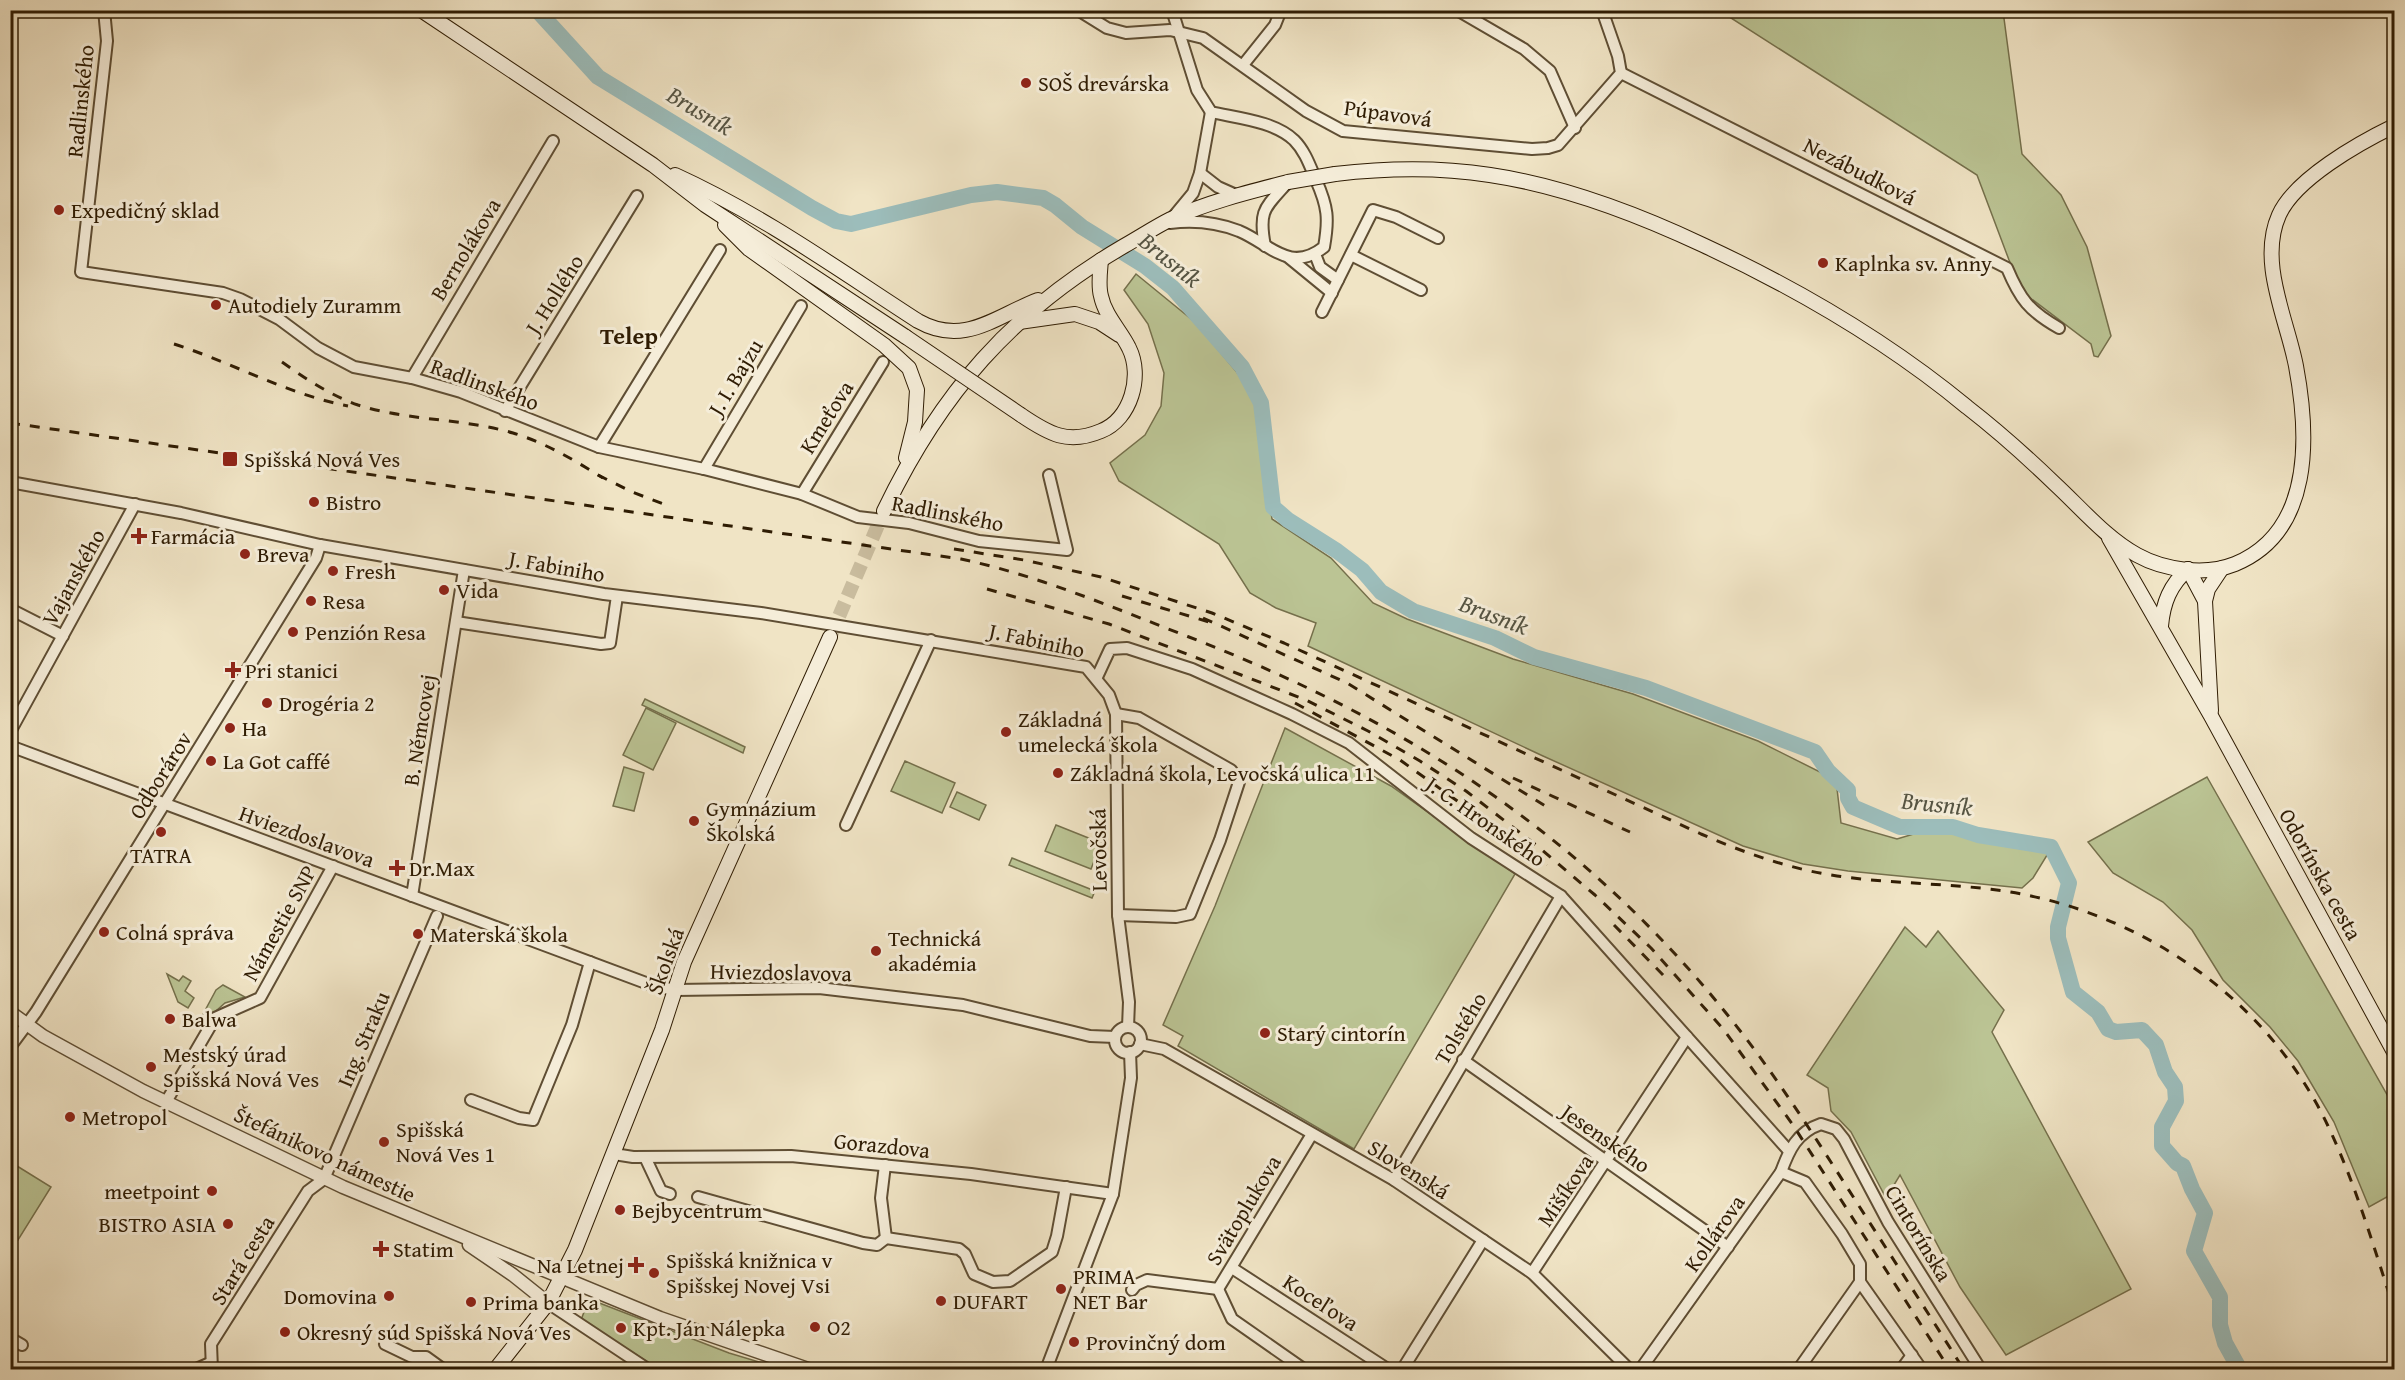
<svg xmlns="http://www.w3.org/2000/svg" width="2405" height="1380" viewBox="0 0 2405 1380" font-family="'Gentium Book Plus',serif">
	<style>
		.green { fill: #bbc494; stroke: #75704c; stroke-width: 1.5 }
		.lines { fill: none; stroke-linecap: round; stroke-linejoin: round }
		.river { stroke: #9cbdbb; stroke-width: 16 }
		.secondary-tunnel { stroke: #c9bc9e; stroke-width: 14; stroke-dasharray: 14 7; stroke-linecap: butt }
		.minor-casing { stroke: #5f4e34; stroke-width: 14 }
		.tertiary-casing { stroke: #5f4e34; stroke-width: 15 }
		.secondary-casing { stroke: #2f1c03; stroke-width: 16 }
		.minor { stroke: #f5edd9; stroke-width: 10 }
		.tertiary { stroke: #f5edd9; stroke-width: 12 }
		.secondary { stroke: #f5edd9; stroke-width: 14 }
		.rail { stroke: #2f1c03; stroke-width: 3; stroke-dasharray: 10 10; stroke-linecap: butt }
		.secondary-bridge-casing { stroke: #2f1c03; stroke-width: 16; stroke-linecap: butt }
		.secondary-bridge { stroke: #f5edd9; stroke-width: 14 }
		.poi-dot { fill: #8f2418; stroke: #f5edd9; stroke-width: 2 }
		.labels { text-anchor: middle; stroke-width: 6; stroke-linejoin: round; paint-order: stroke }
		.poi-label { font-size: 22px; fill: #2f1c03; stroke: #f5edd9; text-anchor: start }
		.street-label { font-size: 22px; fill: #2f1c03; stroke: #f5edd9 }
		.water-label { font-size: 24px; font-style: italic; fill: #555443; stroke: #f5edd9 }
		.neighbourhood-label { font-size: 24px; font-weight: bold; fill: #2f1c03; stroke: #f5edd9 }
	</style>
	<rect width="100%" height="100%" fill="#f0e4c5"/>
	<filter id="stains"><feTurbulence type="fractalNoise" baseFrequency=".00333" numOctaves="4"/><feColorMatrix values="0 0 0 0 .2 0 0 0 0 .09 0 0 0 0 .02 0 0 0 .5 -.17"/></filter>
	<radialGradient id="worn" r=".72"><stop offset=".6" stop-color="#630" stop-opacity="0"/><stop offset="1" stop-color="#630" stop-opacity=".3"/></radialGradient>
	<g class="green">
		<polygon points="1720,11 2003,11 2022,154 2061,195 2087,247 2111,336 2098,357 2094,356 2091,344 2025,294 2009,260 1977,175"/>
		<polygon points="1136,274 1196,323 1255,394 1272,519 1331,558 1373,603 1407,619 1513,659 1633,694 1758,741 1836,780 1841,823 1897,839 1937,827 1967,829 2049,852 2033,878 2022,888 1848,871 1803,864 1743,846 1543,756 1308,646 1316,623 1276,608 1250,593 1219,544 1119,481 1110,463 1145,435 1161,406 1164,373 1148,324 1124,290"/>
		<polygon points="645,699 745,747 743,753 642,705"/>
		<polygon points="646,708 676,723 653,770 623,755"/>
		<polygon points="1285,728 1391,786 1515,874 1354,1149 1178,1046 1183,1036 1163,1025 1215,906"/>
		<polygon points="905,761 955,783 942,813 891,791"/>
		<polygon points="624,767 644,773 634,811 613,806"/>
		<polygon points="2207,777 2394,1107 2394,1193 2369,1207 2334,1122 2298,1061 2270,1027 2223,980 2192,930 2163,902 2113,873 2088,842"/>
		<polygon points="957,792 986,805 979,820 950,807"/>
		<polygon points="1056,825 1101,843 1091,869 1045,851"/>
		<polygon points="1012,858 1095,891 1092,898 1009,865"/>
		<polygon points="1905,927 1926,947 1938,931 2004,1010 1992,1032 2131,1289 2006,1355 1960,1287 1900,1175 1886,1198 1851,1132 1831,1111 1828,1088 1807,1075"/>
		<polygon points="167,974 179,981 183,976 191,981 185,991 194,998 188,1008 178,1002"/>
		<polygon points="223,985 245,997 225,1003 208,1018 201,1018 216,990"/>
		<polygon points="17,1166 51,1187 18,1240 10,1235 11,1177"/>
		<polygon points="589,1299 729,1353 782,1369 659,1369 581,1320"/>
	</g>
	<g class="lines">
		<polyline class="river" points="537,10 598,77 812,208 836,221 851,224 971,195 997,192 1043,198 1055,205 1082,227 1145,266 1173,288 1242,367 1261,403 1273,507 1288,520 1337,551 1362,570 1381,592 1413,611 1495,638 1534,657 1646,688 1815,752 1828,771 1848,790 1848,798 1853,807 1900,827 1953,827 1978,835 2051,847 2069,883 2058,927 2058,938 2073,992 2098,1012 2108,1029 2116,1032 2142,1030 2156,1045 2165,1072 2175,1087 2176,1101 2162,1127 2162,1146 2177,1163 2183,1166 2192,1189 2205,1213 2194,1251 2220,1297 2220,1325 2225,1343 2240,1370"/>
		<polyline class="secondary-tunnel" points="831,635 884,511"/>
		<defs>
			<g id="minor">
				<polyline points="104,10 107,41 81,272 223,293 240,299 279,319 318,348 354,367 412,378 461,392 599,447 704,469 802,494 858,517 909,523 979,541 1067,550 1049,475"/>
				<polyline points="1078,10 1107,28 1126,33 1170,30 1203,38 1306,111 1343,131 1532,149 1548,148 1558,145 1621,73 1618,56 1602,10"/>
				<polyline points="1457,10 1524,49 1550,71 1575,128"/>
				<polyline points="1243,65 1275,25 1281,10"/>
				<path d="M1621,73L2007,268C2020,299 2029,311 2059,328"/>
				<polyline points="1200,173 1218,187 1236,195"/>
				<polyline points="1174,216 1193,193 1200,173 1211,112"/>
				<path d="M1170,223C1194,220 1216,222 1239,231C1270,244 1290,274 1324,247C1329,219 1328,207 1316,180C1310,166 1305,151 1294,140C1274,121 1237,118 1211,112L1197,90L1172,10"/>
				<path d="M1265,246C1258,210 1265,208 1288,182"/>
				<polyline points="1315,254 1320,267 1338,280"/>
				<polyline points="1351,255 1421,290"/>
				<polyline points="1288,257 1332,293"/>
				<polyline points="1322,312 1373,210 1396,217 1438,238"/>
				<polyline points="412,378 553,141"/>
				<polyline points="505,411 637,196"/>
				<polyline points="599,447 720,250"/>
				<polyline points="704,469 801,306"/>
				<polyline points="10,482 181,513 320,545 604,594 761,613 1086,667 1109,695 1116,714 1118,915 1129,1002 1128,1027"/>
				<polyline points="802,494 883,362"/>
				<polyline points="10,609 63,636"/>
				<polyline points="456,622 601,644 610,643 617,596"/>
				<polyline points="1097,677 1110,649 1127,648 1192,669 1292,714 1349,743 1471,838 1561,896 1789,1151"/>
				<polyline points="1116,714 1139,718 1231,770 1239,782 1220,840 1190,914 1176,917 1118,915"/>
				<polyline points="10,732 135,504"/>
				<polyline points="10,746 654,986 676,990 819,988 963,1005 1090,1036 1115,1037"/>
				<polyline points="846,825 931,640"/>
				<polyline points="412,896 464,570"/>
				<circle cx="1128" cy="1040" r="13"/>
				<polyline points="1140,1044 1164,1049 1394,1180 1532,1273 1630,1370"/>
				<polyline points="10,1047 36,1012 316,558 320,545"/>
				<polyline points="1463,1060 1728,1247"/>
				<polyline points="471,1100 519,1118 533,1120 572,1025 590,962"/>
				<polyline points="166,1102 215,1018 260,998 333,866"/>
				<polyline points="614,1154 633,1157 791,1156 971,1174 1113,1194"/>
				<polyline points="645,1157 661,1191 670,1194"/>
				<polyline points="885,1165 881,1198 886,1238"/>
				<polyline points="1781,1172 1805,1182 1842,1234 1860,1264 1860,1282"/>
				<polyline points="1394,1180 1561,896"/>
				<polyline points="698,1197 863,1243 877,1245 886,1238"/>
				<polyline points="886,1238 959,1249 965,1254 974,1274 993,1282 1010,1281 1052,1252 1057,1236 1066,1187"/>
				<polyline points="1232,1268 1389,1370"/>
				<polyline points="1532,1273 1687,1037"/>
				<polyline points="1860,1282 1922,1370"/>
				<polyline points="1218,1289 1232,1319 1305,1370"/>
				<polyline points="1132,1290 1136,1285 1147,1280 1218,1289 1312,1134"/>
				<polyline points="548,1303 649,1370"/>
				<polyline points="10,1338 22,1345"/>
				<polyline points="385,1344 412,1357 426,1357 444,1370"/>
				<polyline points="1047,1367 1113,1194 1131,1078 1130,1052"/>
				<polyline points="194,1370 210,1363"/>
				<polyline points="212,1370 211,1344 308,1191 324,1179 437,916"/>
				<polyline points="1402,1370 1483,1240"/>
				<path d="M1640,1370L1781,1172C1789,1150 1797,1132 1821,1124L1836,1129L1844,1139L1888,1222L1981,1370"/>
				<polyline points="1798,1370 1860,1282"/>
				<polyline points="1901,1370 1912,1355"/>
			</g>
			<g id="tertiary">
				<polyline points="10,1012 43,1036 143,1091 343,1187 660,1318 811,1370"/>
				<polyline points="469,1245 513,1275 548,1303"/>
			</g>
			<g id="secondary">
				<polyline points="421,10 653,165 705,205 906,337"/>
				<path d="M1335,174C1387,168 1438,167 1490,175C1564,186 1635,213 1703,245C1798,289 1887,341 1967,407C1998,431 2027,457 2055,484C2081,508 2106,538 2137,555C2164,570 2205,576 2235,564C2313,532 2309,436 2296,366C2287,319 2258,262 2279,215C2295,179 2359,143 2394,126"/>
				<path d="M675,175C761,214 839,270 918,321C964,347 996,316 1038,300"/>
				<polyline points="725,225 749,249 884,345 909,368 917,390 915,422 906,458"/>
				<polyline points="1019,322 1075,314 1099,322 1119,335"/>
				<path d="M1021,415C1049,434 1068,445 1101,431C1131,419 1143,376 1129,348C1121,331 1105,316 1101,296C1098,285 1100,272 1101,260"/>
				<path d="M884,511C940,394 1011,312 1124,246C1140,237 1155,227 1171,219C1208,202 1249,192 1288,182"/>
				<polyline points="2109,538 2211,716 2394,1052"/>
				<polyline points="2188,569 2205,601"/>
				<path d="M2161,626C2163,603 2170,585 2188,569"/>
				<polyline points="2211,711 2205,601 2208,589 2222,568"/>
				<polyline points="495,1370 548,1303 575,1250 662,1030 684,962 830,637"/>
			</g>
		</defs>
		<use href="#minor" class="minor-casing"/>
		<use href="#tertiary" class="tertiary-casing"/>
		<use href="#secondary" class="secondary-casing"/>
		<use href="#minor" class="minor"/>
		<use href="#tertiary" class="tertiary"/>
		<use href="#secondary" class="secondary"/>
		<g class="rail">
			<path d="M174,344C233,363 287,394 348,406"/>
			<path d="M282,362C306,379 330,395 358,405C408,421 462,418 513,433C546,443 574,460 603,478"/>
			<path d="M10,423L961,559C1040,576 1114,608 1189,637C1406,721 1584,835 1730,1018C1775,1074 1813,1134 1852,1195C1889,1253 1927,1311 1964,1370"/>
			<polyline points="598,475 632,492 669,506"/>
			<path d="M954,549L1024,560L1101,577L1212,613L1284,643L1701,834C1745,853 1790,869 1837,876C1893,884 1949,883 2004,891C2142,912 2268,999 2328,1126C2356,1185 2374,1248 2394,1309"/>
			<polyline points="987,589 1109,624 1306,700 1368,731 1420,761 1466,791 1536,845 1595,895 1651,948 1724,1030 1793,1125 1950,1370"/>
			<polyline points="1122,596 1209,622"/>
			<polyline points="1203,618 1347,683 1547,807"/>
			<polyline points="1295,703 1400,760 1547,865"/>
			<polyline points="1513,778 1630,832"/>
			<polyline points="1614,925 1668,980"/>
		</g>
		<defs>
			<g id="secondary-bridge">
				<polyline points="1288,182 1335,174"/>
				<polyline points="906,337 1021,415"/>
			</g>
		</defs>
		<use href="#secondary-bridge" class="secondary-bridge-casing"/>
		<use href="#secondary-bridge" class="secondary-bridge"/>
	</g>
	<g class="poi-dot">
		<circle cx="1026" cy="83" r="6"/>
		<circle cx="59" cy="210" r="6"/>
		<circle cx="1823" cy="263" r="6"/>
		<circle cx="216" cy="305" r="6"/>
		<rect x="222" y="451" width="16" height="16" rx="3"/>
		<circle cx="314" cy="502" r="6"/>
		<path d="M136 527h6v6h6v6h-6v6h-6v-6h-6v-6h6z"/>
		<circle cx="245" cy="554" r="6"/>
		<circle cx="333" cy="571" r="6"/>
		<circle cx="444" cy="590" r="6"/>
		<circle cx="311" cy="601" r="6"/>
		<circle cx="293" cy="632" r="6"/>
		<path d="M230 661h6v6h6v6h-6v6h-6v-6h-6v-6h6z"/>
		<circle cx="267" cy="703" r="6"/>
		<circle cx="230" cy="728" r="6"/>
		<circle cx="1006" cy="732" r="6"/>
		<circle cx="211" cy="761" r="6"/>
		<circle cx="1058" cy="773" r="6"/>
		<circle cx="694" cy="821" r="6"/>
		<circle cx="161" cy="832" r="6"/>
		<path d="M394 859h6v6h6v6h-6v6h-6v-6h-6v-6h6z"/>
		<circle cx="104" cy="932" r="6"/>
		<circle cx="418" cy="934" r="6"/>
		<circle cx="876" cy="951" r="6"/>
		<circle cx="170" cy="1019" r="6"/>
		<circle cx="1265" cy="1033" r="6"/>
		<circle cx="151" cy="1067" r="6"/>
		<circle cx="70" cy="1117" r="6"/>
		<circle cx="384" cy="1142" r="6"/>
		<circle cx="212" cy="1191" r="6"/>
		<circle cx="620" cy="1210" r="6"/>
		<circle cx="228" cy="1224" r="6"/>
		<path d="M378 1240h6v6h6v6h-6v6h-6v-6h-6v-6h6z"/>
		<path d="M633 1256h6v6h6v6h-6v6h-6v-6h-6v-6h6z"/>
		<circle cx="654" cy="1273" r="6"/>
		<circle cx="1061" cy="1289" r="6"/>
		<circle cx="389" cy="1296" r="6"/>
		<circle cx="941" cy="1301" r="6"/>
		<circle cx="471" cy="1302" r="6"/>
		<circle cx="815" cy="1327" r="6"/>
		<circle cx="621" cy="1328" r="6"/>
		<circle cx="285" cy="1332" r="6"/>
		<circle cx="1074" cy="1342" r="6"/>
	</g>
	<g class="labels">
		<g class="poi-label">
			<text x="1038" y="91">SOŠ drevárska</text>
			<text x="71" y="218">Expedičný sklad</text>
			<text x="1835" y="271">Kaplnka sv. Anny</text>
			<text x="228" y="313">Autodiely Zuramm</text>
			<text x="244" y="467">Spišská Nová Ves</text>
			<text x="326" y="510">Bistro</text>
			<text x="151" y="544">Farmácia</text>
			<text x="257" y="562">Breva</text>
			<text x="345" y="579">Fresh</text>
			<text x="456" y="598">Vida</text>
			<text x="323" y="609">Resa</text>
			<text x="305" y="640">Penzión Resa</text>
			<text x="245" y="678">Pri stanici</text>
			<text x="279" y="711">Drogéria 2</text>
			<text x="1018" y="727">Základná<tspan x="1018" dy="25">umelecká škola</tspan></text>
			<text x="242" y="736">Ha</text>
			<text x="223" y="769">La Got caffé</text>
			<text x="1070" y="781">Základná škola, Levočská ulica 11</text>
			<text x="706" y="816">Gymnázium<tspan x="706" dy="25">Školská</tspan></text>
			<text x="161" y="863" text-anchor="middle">TATRA</text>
			<text x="409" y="876">Dr.Max</text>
			<text x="116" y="940">Colná správa</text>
			<text x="430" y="942">Materská škola</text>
			<text x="888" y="946">Technická<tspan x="888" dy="25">akadémia</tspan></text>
			<text x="182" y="1027">Balwa</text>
			<text x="1277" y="1041">Starý cintorín</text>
			<text x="163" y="1062">Mestský úrad<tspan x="163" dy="25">Spišská Nová Ves</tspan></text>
			<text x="82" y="1125">Metropol</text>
			<text x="396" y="1137">Spišská<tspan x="396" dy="25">Nová Ves 1</tspan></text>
			<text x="200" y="1199" text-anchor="end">meetpoint</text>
			<text x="632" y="1218">Bejbycentrum</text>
			<text x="216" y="1232" text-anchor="end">BISTRO ASIA</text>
			<text x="393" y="1257">Statim</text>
			<text x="666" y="1268">Spišská knižnica v<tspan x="666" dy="25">Spišskej Novej Vsi</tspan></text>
			<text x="624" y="1273" text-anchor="end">Na Letnej</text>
			<text x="1073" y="1284">PRIMA<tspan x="1073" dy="25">NET Bar</tspan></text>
			<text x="377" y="1304" text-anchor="end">Domovina</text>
			<text x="953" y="1309">DUFART</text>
			<text x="483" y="1310">Prima banka</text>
			<text x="827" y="1335">O2</text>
			<text x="633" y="1336">Kpt. Ján Nálepka</text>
			<text x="297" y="1340">Okresný súd Spišská Nová Ves</text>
			<text x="1086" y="1350">Provinčný dom</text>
		</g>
		<g class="street-label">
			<text transform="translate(80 101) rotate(-84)" y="8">Radlinského</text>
			<text transform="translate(1388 113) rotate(8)" y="8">Púpavová</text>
			<text transform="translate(1860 171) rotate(27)" y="8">Nezábudková</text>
			<text transform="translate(465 249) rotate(-59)" y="8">Bernolákova</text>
			<text transform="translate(554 294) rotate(-58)" y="8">J. Hollého</text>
			<text transform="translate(735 377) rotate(-59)" y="8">J. I. Bajzu</text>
			<text transform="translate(485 384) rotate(20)" y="8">Radlinského</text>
			<text transform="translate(826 417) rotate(-58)" y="8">Kmeťova</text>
			<text transform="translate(948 513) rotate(11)" y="8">Radlinského</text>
			<text transform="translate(557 566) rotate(10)" y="8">J. Fabiniho</text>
			<text transform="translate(73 577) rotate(-61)" y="8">Vajanského</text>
			<text transform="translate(1037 640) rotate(12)" y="8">J. Fabiniho</text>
			<text transform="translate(419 730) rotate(-81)" y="8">B. Němcovej</text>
			<text transform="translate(160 775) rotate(-58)" y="8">Odborárov</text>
			<text transform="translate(1486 821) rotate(35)" y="8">J. C. Hronského</text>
			<text transform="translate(307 836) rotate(20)" y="8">Hviezdoslavova</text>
			<text transform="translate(1098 850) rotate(-91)" y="8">Levočská</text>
			<text transform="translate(2321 874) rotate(61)" y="8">Odorínska cesta</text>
			<text transform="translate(279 923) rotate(-61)" y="8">Námestie SNP</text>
			<text transform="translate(665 961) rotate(-70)" y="8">Školská</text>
			<text transform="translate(781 972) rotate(1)" y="8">Hviezdoslavova</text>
			<text transform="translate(1460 1028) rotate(-59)" y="8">Tolstého</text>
			<text transform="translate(363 1039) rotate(-67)" y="8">Ing. Straku</text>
			<text transform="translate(1606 1138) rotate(35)" y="8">Jesenského</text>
			<text transform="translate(882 1145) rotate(6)" y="8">Gorazdova</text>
			<text transform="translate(325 1154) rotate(25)" y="8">Štefánikovo námestie</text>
			<text transform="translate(1409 1169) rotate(32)" y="8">Slovenská</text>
			<text transform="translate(1565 1190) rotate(-56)" y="8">Mišíkova</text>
			<text transform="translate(1243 1210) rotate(-59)" y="8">Svätoplukova</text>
			<text transform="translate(1714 1233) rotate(-55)" y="8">Kollárova</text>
			<text transform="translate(1919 1233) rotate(59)" y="8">Cintorínska</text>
			<text transform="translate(242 1260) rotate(-58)" y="8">Stará cesta</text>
			<text transform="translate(1321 1302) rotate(33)" y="8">Koceľova</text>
		</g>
		<g class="water-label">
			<text transform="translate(700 111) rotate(31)" y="8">Brusník</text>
			<text transform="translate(1170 260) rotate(39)" y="8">Brusník</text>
			<text transform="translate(1494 615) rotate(21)" y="8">Brusník</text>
			<text transform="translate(1937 804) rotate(6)" y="8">Brusník</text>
		</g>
		<g class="neighbourhood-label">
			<text x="629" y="344">Telep</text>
		</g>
	</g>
	<rect width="2405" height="1380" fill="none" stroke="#f0e4c5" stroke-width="36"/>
	<rect x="12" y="12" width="2381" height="1356" fill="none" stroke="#2f1c03" stroke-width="3"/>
	<rect x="18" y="18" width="2369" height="1344" fill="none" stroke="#2f1c03" stroke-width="1.5"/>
	<rect width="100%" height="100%" filter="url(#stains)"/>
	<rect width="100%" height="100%" fill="url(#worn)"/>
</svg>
